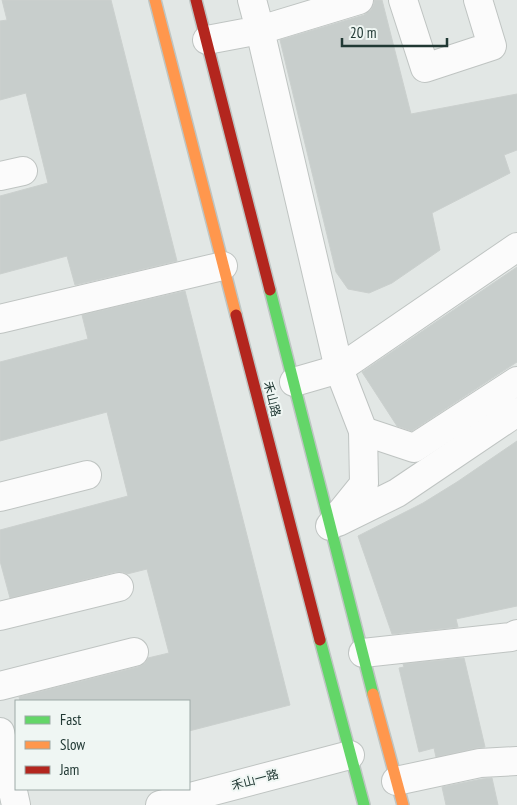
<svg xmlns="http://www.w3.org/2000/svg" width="517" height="805" viewBox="0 0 517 805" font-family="'PT Sans Narrow','Noto Sans SC',sans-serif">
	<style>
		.building { fill: #c8cecc; stroke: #cbd0ce }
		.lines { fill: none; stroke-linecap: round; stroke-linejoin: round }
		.street-casing { stroke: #bfc4c2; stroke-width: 30 }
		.fast-casing { stroke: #bec5c3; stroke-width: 14 }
		.slow-casing { stroke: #bec5c3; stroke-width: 14 }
		.jam-casing { stroke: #bec5c3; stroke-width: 14 }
		.street { stroke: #fbfbfb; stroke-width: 28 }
		.fast { stroke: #63d668; stroke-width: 11 }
		.slow { stroke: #ff974d; stroke-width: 11 }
		.jam { stroke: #b3261e; stroke-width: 11 }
		.labels { text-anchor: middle; stroke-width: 4; stroke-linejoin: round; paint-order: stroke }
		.street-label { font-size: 12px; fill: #213934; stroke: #eff6f3 }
	</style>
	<rect width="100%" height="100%" fill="#e2e7e5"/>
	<g class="building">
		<polygon points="2,0 111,0 177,261 75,285 67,256 0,274 0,196 48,183 26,93 0,100 0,21 7,20"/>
		<polygon points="374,0 382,0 411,114 517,94 517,150 504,155 510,173 432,213 440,250 392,283 369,293 348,289 336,272 280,40 364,15 371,10 374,4"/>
		<polygon points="517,267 517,362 412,431 397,426 362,372"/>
		<polygon points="185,291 290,705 189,731 189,701 20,701 19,697 138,667 145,663 148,658 169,653 147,569 127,574 123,572 115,572 10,598 0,561 0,530 128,496 107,412 0,441 0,362 88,339 82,315"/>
		<polygon points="517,441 517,606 456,619 458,627 392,634 358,536 423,503 457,482"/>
		<polygon points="464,658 485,747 477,748 436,757 434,748 419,752 399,668 404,667 403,664"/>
		<polygon points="492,778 498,805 446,805 442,787 482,779"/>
	</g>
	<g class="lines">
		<defs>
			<g id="street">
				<polyline points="403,0 425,68 492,46 478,0"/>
				<polyline points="207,40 260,30 252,0"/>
				<polyline points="0,176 23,171"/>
				<polyline points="0,319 223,266"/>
				<polyline points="294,382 339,369 517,247"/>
				<polyline points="363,431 414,448 517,381"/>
				<polyline points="0,497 87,475"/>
				<polyline points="338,522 397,493 517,412"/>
				<polyline points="330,526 364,484 363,431 339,369 260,30 359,0"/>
				<polyline points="0,616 119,587"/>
				<polyline points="363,653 511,637 517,634"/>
				<polyline points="0,686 134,652"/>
				<polyline points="0,732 16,805"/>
				<polyline points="396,781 480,763 517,761"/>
				<polyline points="160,805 350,755"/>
			</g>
			<g id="fast">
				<polyline points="270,290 373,694"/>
				<polyline points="320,640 364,805"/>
			</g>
			<g id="slow">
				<polyline points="155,0 236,315"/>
				<polyline points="373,694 403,805"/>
			</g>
			<g id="jam">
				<polyline points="196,0 270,290"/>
				<polyline points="236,315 320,640"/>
			</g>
		</defs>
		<use href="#street" class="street-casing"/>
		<use href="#fast" class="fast-casing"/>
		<use href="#slow" class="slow-casing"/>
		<use href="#jam" class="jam-casing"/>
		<use href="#street" class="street"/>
		<use href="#fast" class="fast"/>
		<use href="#slow" class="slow"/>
		<use href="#jam" class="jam"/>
	</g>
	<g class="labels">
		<g class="street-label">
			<text transform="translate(272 399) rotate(76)" y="4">禾山路</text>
			<text transform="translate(255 780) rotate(-15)" y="4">禾山一路</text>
		</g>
	</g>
	<rect x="15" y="700" width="175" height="90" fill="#eff6f3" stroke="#9daaa7"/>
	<rect x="25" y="716" width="25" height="8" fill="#63d668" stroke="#9daaa7"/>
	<text x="60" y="725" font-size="15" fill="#213934">Fast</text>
	<rect x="25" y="741" width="25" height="8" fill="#ff974d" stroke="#9daaa7"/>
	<text x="60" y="750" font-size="15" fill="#213934">Slow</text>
	<rect x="25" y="766" width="25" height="8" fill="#b3261e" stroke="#9daaa7"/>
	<text x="60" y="775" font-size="15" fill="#213934">Jam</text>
	<path d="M342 38v8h105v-8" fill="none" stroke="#213934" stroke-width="2.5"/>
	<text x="350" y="38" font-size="15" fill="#213934" stroke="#eff6f3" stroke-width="4" paint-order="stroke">20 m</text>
</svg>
